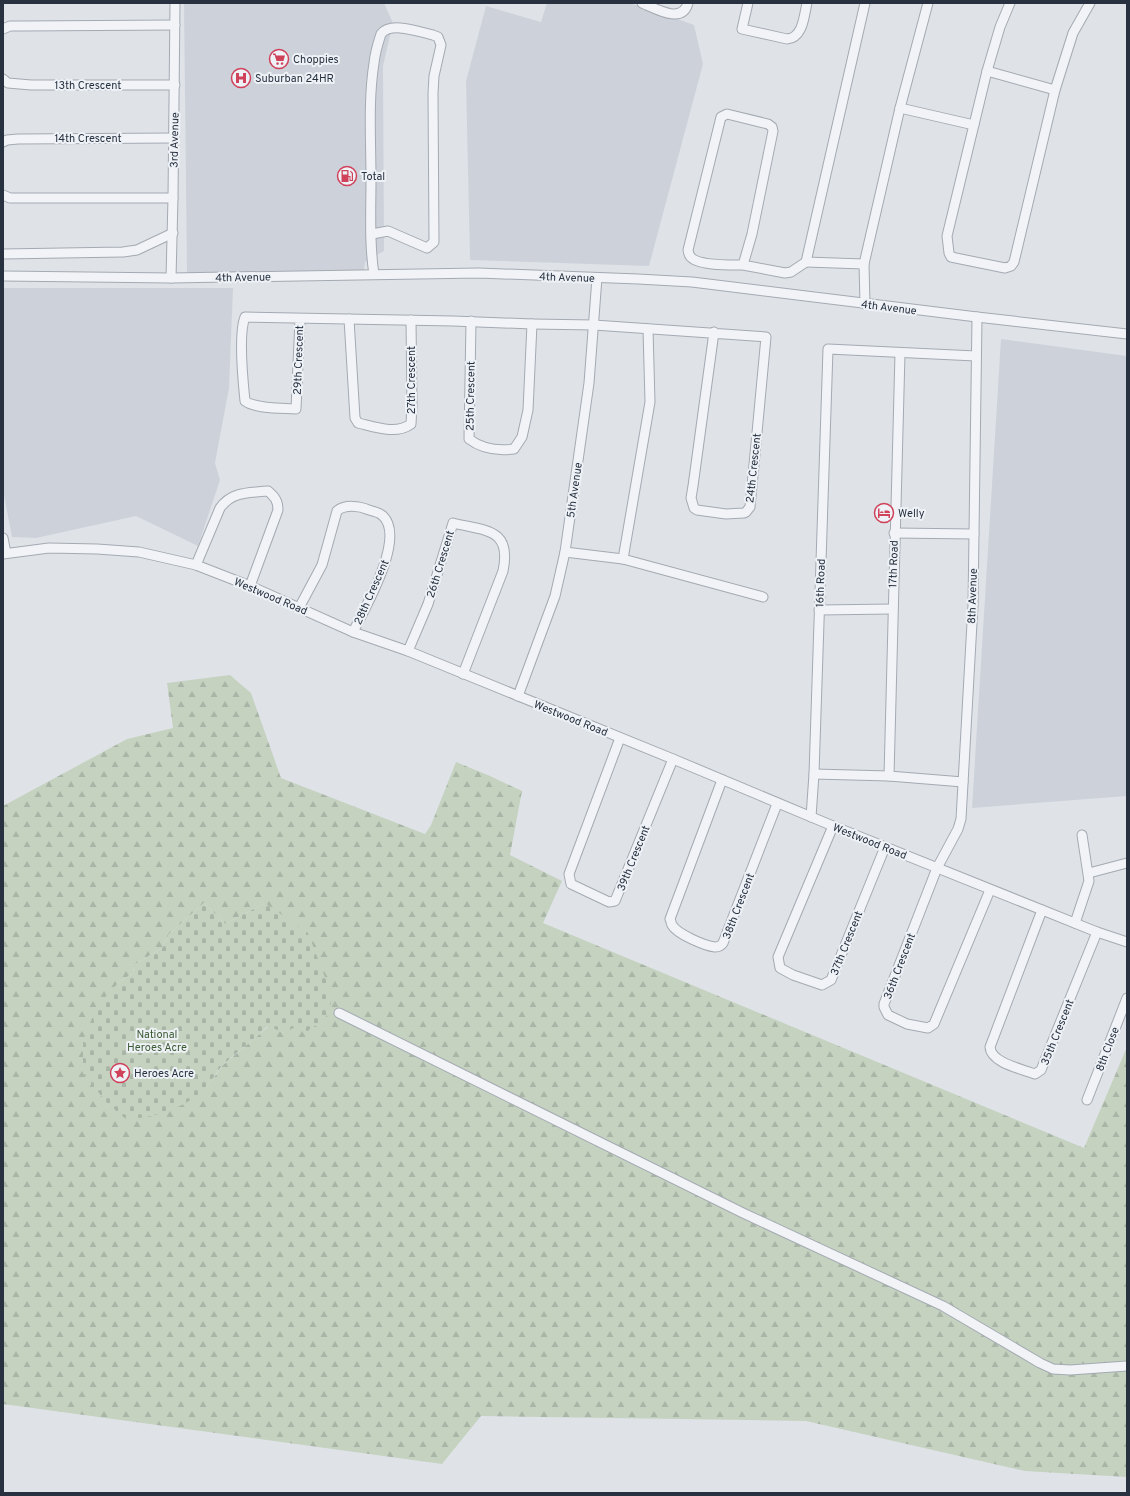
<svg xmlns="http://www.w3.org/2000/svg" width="1130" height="1496" viewBox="0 0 1130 1496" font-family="Overpass,sans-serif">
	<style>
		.built { fill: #cdd2da }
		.forest { fill: url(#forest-firs); fill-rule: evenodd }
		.cemetery { fill: url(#cemetery-stones) }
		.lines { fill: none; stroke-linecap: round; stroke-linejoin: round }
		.minor-casing { stroke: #a4aab2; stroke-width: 11 }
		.minor { stroke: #f1f3f7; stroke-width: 9 }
		.labels { text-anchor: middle; stroke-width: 4; stroke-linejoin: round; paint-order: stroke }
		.poi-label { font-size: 11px; fill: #273140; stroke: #eef2f6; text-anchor: start }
		.street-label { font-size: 11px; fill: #273140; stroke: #eef2f6 }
		.park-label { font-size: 11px; fill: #3d5b35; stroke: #eef2f6 }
	</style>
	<defs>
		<pattern id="forest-firs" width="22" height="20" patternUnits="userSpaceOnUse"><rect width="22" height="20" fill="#c5d2c0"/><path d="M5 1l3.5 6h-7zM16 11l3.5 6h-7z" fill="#a9b5a6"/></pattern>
		<pattern id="cemetery-stones" width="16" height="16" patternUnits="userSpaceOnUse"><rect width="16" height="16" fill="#c5d2c0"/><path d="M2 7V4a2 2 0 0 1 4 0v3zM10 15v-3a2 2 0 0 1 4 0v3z" fill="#a9b5a6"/></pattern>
	</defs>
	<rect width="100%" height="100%" fill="#dfe3e8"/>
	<g class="built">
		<polygon points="184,3 384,3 393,23 383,66 384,251 365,262 364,271 187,274"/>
		<polygon points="547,3 627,3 648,8 694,25 703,64 649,266 470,260 466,81 486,6 541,22"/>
		<polygon points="3,288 233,288 229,388 215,463 220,480 198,546 136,516 36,538 12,537 3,490"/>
		<polygon points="1001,339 1127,356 1127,796 972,808"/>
	</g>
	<path class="forest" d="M230,675L251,693L281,778L425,834L431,825L456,762L490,776L522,791L510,855L562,881L543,923L1084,1148L1127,1047V1477L1025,1471L806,1421L481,1416L442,1464L3,1404V806L127,739L173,728L167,683ZM204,903L225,924L265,903L284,1033L269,1026L223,1065L206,1088L118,983L133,973L134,965L162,948L169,934Z"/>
	<path class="cemetery" d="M204,903L225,924L265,903L308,933L333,998L325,1019L306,1032L295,1027L284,1033L268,1026C254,1040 238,1051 224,1064C216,1071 212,1082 205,1089C183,1109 155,1118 126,1119L107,1103L83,1073V1040L93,1016L106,996L118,983L133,973L134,965L162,948L169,934Z"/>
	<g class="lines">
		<defs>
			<g id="minor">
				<path d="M642,3C655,8 682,25 688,3"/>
				<path d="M748,3L742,29L787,39C803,38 804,16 807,3"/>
				<polyline points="1010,3 1000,27 987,71 947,236 949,253 951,257 1005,268 1011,266 1014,262 1055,90 1073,33 1090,3"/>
				<polyline points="3,29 10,26 21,26 175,25"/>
				<polyline points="987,71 1055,90"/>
				<polyline points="3,79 8,83 31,85 175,85"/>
				<polyline points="900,108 974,125"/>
				<polyline points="3,142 7,140 18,139 174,138"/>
				<polyline points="3,195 10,198 173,198"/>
				<path d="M372,234L388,231L427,248L434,242L433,93L434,76L441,45L438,37L433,35C419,32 391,21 381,34C378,43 375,53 374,63C368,101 371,141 371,180C371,211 369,244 374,274"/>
				<polyline points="3,254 123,252 137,250 173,233"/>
				<polyline points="864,264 806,262 865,3"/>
				<path d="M743,265C731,265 696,266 690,256C689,255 688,250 688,250L721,117L727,114L768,124L772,127L773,131L752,234L743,265L785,273L791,272L806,262"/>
				<polyline points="3,276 171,278 479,273 638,279 692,282 977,317 1127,334"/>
				<polyline points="171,278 173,198 175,3"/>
				<polyline points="865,304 864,264 900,108 928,3"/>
				<polyline points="977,317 973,605 961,819 958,829 937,868 884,1004 884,1007 888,1015 907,1024 928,1028 934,1024 990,890"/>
				<path d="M300,319L296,409C283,408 255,409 245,401C243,382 238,334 245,317L453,321L532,324L594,325L766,337L750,507L746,512L744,513L726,514L697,510L694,508L691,498L693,486L714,332"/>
				<path d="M349,319L355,418L358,423C375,427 396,435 411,424L412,405L411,320"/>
				<path d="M471,321L469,439C482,449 498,451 514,449L522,437L528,410L532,324"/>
				<polyline points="648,329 650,402 623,559 763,597"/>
				<polyline points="894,533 974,534"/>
				<polyline points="3,538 6,553"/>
				<polyline points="565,552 623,559"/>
				<polyline points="3,554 49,548 97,549 139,552 196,565 250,586 353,632 408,651 673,759 833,826 1097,932 1127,942"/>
				<path d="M196,565L220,508C232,491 249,493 268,491C275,497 278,501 278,510L250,586"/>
				<path d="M299,608L322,565L337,511C345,504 360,506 369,510C373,511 380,513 383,516C406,538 365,608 353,632"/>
				<polyline points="819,610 892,609"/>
				<path d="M408,651L428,604L453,523C485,531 512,528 503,571L463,674"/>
				<polyline points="518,696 555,596 565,552 589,383 597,278"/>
				<polyline points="620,738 569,874 571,884 609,902 615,901 673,759"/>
				<polyline points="814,774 889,776 963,782"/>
				<polyline points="889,776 900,353"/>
				<path d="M722,780L670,919C671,920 671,924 672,925C677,934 705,946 715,947C719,947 721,946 723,943L777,804"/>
				<polyline points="811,817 814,774 828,349 976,356"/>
				<polyline points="833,826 778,957 780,968 793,975 822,985 831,980 885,847"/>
				<polyline points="1089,873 1127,863"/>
				<path d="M1042,910L990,1047C991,1063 1022,1069 1035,1074L1041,1070L1097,932"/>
				<polyline points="1075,923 1089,881 1082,835"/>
				<polyline points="339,1013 743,1213 943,1306 1040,1363 1053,1369 1070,1370 1127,1366"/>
				<polyline points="1087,1100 1127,998"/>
			</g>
		</defs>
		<use href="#minor" class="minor-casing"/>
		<use href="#minor" class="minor"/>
	</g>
	<defs>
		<symbol id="supermarket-ring" viewBox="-11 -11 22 22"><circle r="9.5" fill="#eef2f6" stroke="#d0415a" stroke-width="1.5"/><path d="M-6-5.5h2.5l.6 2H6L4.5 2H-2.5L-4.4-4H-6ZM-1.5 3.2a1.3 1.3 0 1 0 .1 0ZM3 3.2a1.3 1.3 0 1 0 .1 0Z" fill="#d0415a"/></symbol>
		<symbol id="hospital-ring" viewBox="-11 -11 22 22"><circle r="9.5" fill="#eef2f6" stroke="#d0415a" stroke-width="1.5"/><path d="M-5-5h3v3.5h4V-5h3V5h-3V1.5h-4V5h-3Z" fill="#d0415a"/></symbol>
		<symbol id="fuel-ring" viewBox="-11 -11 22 22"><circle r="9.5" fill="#eef2f6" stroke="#d0415a" stroke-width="1.5"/><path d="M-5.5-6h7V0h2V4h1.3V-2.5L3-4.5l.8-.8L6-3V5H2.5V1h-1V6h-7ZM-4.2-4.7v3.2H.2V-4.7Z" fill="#d0415a"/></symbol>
		<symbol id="hotel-ring" viewBox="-11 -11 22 22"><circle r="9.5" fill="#eef2f6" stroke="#d0415a" stroke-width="1.5"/><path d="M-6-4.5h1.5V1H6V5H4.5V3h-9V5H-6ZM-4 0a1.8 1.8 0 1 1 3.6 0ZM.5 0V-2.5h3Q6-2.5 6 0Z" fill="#d0415a"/></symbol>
		<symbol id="sight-ring" viewBox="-11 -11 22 22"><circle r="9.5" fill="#eef2f6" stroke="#d0415a" stroke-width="1.5"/><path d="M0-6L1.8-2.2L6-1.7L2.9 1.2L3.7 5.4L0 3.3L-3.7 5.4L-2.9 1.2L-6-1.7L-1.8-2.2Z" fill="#d0415a"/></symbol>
	</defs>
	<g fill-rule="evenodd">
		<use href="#supermarket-ring" x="268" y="48" width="22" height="22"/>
		<use href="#hospital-ring" x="230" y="67" width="22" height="22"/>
		<use href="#fuel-ring" x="336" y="165" width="22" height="22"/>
		<use href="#hotel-ring" x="873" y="502" width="22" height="22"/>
		<use href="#sight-ring" x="109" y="1062" width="22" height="22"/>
	</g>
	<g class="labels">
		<g class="poi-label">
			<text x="293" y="63">Choppies</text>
			<text x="255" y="82">Suburban 24HR</text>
			<text x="361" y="180">Total</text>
			<text x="898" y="517">Welly</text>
			<text x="134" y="1077">Heroes Acre</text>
		</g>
		<g class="street-label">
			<text x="88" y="89">13th Crescent</text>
			<text x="88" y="142">14th Crescent</text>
			<text transform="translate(174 140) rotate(-89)" y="4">3rd Avenue</text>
			<text transform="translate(243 277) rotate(-1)" y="4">4th Avenue</text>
			<text transform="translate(567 277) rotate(2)" y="4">4th Avenue</text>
			<text transform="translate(889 307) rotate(7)" y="4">4th Avenue</text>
			<text transform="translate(298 360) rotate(-88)" y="4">29th Crescent</text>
			<text transform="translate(411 380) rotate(-90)" y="4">27th Crescent</text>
			<text transform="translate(470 396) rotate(-89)" y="4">25th Crescent</text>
			<text transform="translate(753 468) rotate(-84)" y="4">24th Crescent</text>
			<text transform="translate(574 490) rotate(-82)" y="4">5th Avenue</text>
			<text transform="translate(440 564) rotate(-73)" y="4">26th Crescent</text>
			<text transform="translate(893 564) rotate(-88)" y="4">17th Road</text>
			<text transform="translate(820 583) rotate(-88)" y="4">16th Road</text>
			<text transform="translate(371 592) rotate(-66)" y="4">28th Crescent</text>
			<text transform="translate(271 596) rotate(23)" y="4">Westwood Road</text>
			<text transform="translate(972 596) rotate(-88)" y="4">8th Avenue</text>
			<text transform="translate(571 718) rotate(22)" y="4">Westwood Road</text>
			<text transform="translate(870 841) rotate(22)" y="4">Westwood Road</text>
			<text transform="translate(633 858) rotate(-68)" y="4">39th Crescent</text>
			<text transform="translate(738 906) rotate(-69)" y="4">38th Crescent</text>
			<text transform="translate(846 943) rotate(-68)" y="4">37th Crescent</text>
			<text transform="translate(899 966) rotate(-69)" y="4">36th Crescent</text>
			<text transform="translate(1057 1032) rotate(-68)" y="4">35th Crescent</text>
			<text transform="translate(1107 1049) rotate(-69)" y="4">8th Close</text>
		</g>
		<g class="park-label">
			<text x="157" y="1038">National<tspan x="157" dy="13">Heroes Acre</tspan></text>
		</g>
	</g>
	<rect width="1130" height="1496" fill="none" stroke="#273140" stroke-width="8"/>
</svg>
